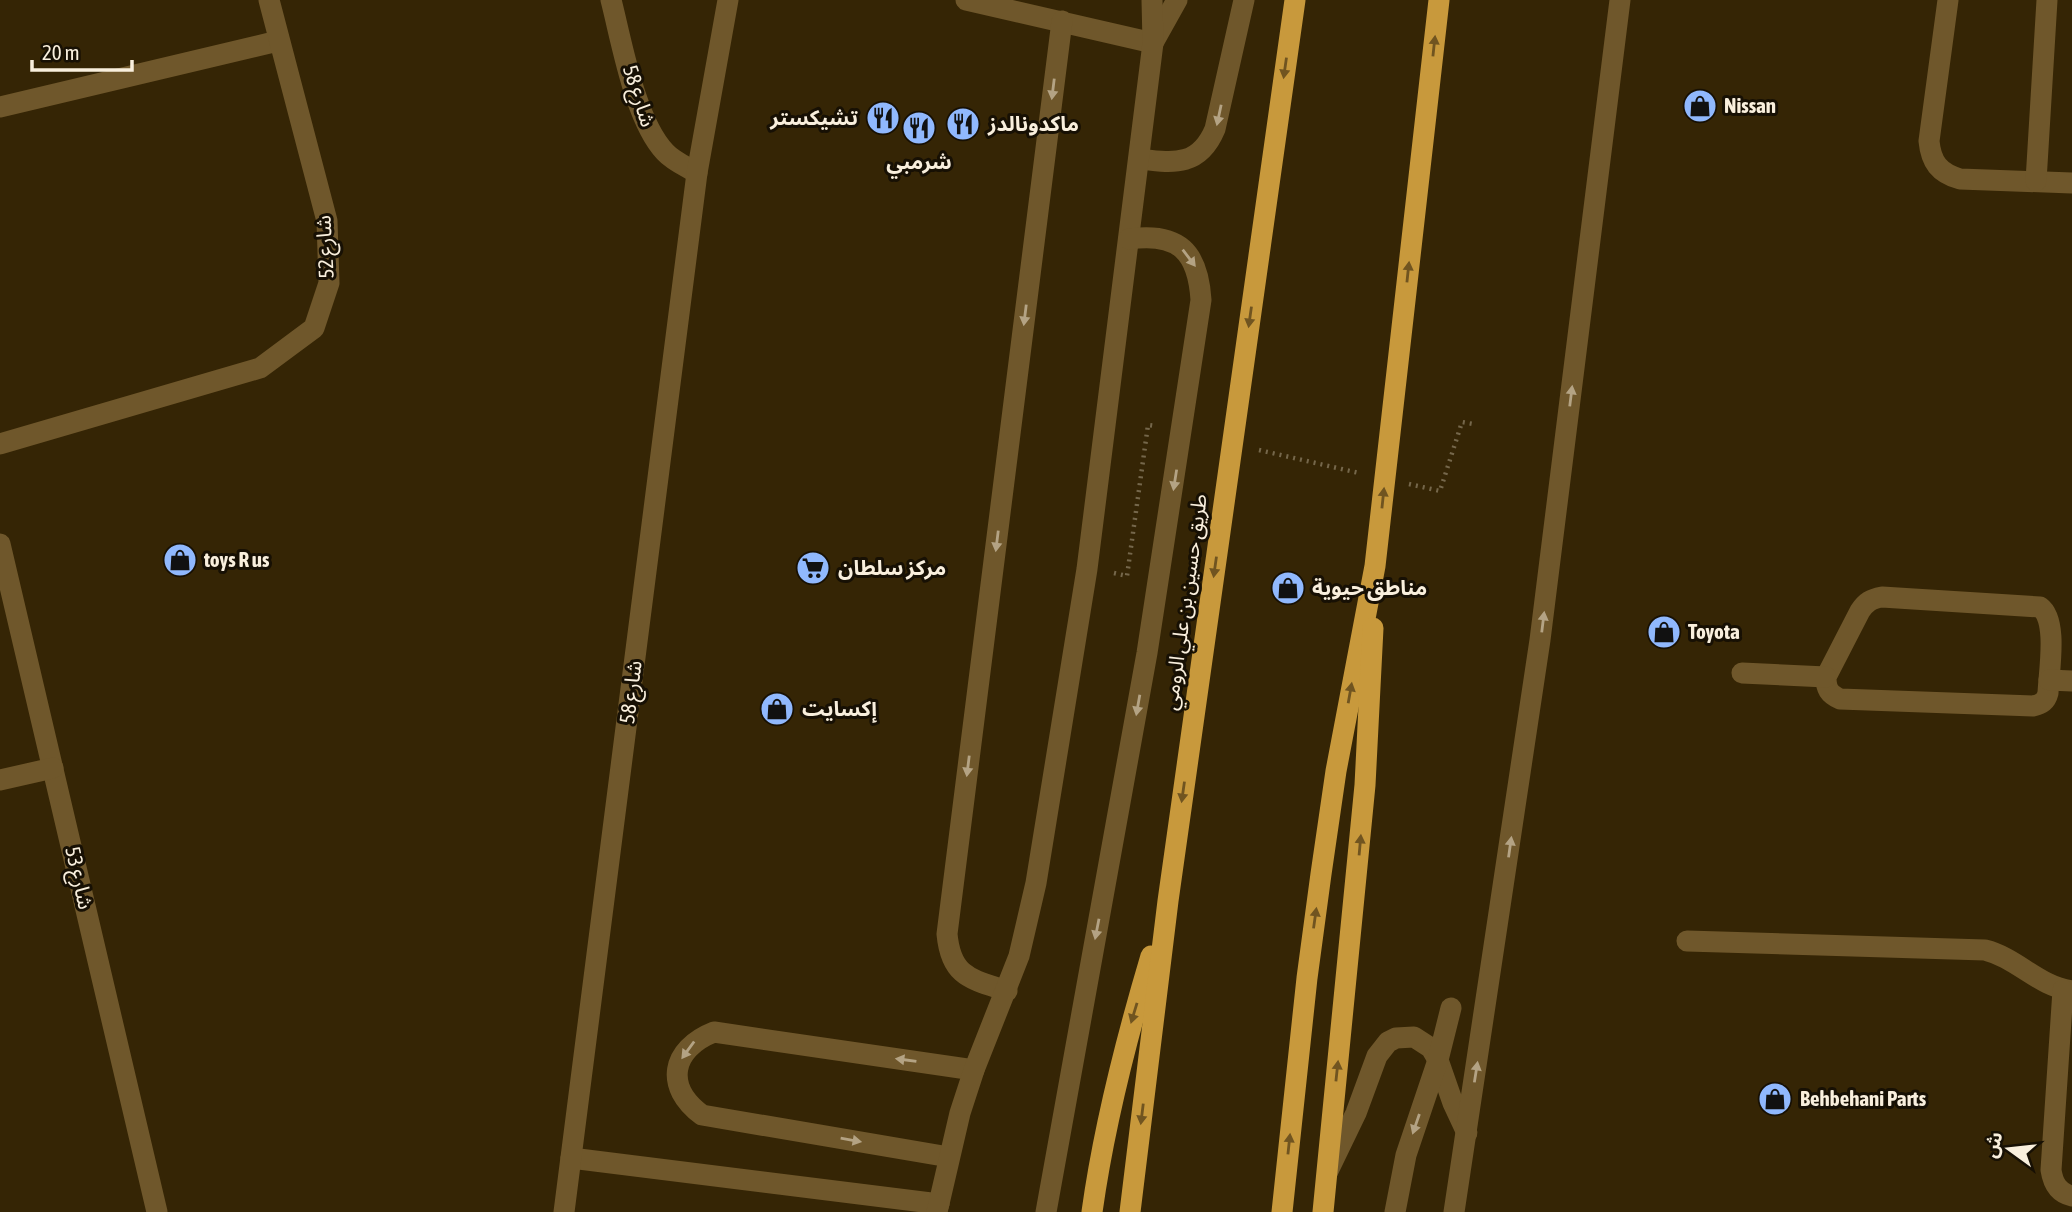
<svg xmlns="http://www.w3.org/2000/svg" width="2072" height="1212" viewBox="0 0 2072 1212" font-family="'Asap Condensed','Noto Sans Arabic',sans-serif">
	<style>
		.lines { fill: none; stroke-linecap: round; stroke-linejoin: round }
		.path { stroke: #75674b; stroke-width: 4.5; stroke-dasharray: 2 5; stroke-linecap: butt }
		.minor { stroke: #6f572b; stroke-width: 21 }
		.highway { stroke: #c8993c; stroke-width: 21 }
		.oneway { fill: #705420 }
		.oneway2 { fill: #b4a384 }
		.labels { text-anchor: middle; stroke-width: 6; stroke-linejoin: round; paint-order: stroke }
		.street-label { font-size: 21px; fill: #f9efdd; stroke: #171004 }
		.poi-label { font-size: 21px; font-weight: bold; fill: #f9efdd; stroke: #171004; text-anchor: start }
	</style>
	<rect width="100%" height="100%" fill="#352505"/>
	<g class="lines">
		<g class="path">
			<polyline points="1259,450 1359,473"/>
			<polyline points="1409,484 1440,491 1462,422 1473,424"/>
			<polyline points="1114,573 1127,576 1148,425 1155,426"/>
		</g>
		<g class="minor">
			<path d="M611,0C622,43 635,120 665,152C673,161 687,167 697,173"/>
			<polyline points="966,0 1153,43"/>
			<path d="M1948,0L1929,141C1931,162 1939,173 1960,179L2072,183"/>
			<polyline points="1153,43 1177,0"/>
			<polyline points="0,107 278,41"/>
			<path d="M1139,159C1174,163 1199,167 1215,129L1244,0"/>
			<polyline points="2036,181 2047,0"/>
			<polyline points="0,444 260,368 314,328 329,283 327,221 269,0"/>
			<polyline points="0,544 157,1212"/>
			<path d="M1882,597L2040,607C2058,620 2049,670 2048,693C2046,701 2042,704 2033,706L1840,699C1829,694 1826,689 1826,677L1860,611C1866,602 1871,599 1882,597Z"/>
			<polyline points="1742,673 1826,677"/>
			<polyline points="2049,680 2072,681"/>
			<polyline points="0,780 53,768"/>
			<path d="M1687,941L1985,950C2017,958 2038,986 2072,991"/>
			<path d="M2063,990L2051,1170C2053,1183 2058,1193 2072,1196"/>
			<path d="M1007,991C971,979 951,977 947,934L1062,21"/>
			<path d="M949,1157L702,1115C664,1087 671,1049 714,1032L974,1070"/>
			<polyline points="571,1158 939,1204"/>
			<polyline points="1328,1171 1356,1113 1377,1056 1388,1042 1396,1038 1414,1037 1431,1048 1438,1060 1453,1103 1467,1133"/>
			<polyline points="564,1212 697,173 728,0"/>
			<polyline points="937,1212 960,1113 974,1070 1019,956 1036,883 1087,569 1153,43 1152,0"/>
			<path d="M1046,1212L1147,653L1201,300C1198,252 1179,232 1129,239"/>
			<polyline points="1395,1212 1406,1155 1438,1060 1451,1008"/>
			<polyline points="1454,1212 1540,640 1620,0"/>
		</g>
		<g class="highway">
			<path d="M1092,1212C1104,1125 1126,1040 1151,956"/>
			<polyline points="1130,1212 1168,901 1295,0"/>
			<polyline points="1282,1212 1307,978 1321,874 1336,771 1375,566 1439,0"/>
			<polyline points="1323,1212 1365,785 1373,628"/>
		</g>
	</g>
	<defs><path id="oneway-solid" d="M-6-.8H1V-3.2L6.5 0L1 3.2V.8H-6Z" transform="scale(1.75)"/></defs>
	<g class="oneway">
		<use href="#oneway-solid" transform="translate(1434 46) rotate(-84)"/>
		<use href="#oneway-solid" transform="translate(1285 68) rotate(98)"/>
		<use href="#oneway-solid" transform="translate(1408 272) rotate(-84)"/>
		<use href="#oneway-solid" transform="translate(1250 317) rotate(98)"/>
		<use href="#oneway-solid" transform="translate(1383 498) rotate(-84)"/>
		<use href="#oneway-solid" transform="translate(1215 567) rotate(98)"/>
		<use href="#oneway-solid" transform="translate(1350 693) rotate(-80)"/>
		<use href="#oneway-solid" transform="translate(1183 792) rotate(98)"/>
		<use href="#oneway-solid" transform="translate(1360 845) rotate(-85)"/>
		<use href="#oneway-solid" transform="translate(1315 918) rotate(-82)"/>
		<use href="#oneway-solid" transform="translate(1134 1013) rotate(107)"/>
		<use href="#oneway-solid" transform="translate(1337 1071) rotate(-84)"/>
		<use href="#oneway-solid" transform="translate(1142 1114) rotate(97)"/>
		<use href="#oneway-solid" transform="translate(1289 1144) rotate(-84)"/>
	</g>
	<g class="oneway2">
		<use href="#oneway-solid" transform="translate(1053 89) rotate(97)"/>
		<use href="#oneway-solid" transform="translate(1219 115) rotate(102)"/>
		<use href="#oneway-solid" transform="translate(1189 258) rotate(53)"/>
		<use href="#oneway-solid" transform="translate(1025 315) rotate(97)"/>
		<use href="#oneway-solid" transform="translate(1571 396) rotate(-83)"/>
		<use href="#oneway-solid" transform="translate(1175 480) rotate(99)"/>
		<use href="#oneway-solid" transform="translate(997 541) rotate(97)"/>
		<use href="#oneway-solid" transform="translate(1543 622) rotate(-83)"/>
		<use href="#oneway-solid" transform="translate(1138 705) rotate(100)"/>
		<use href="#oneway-solid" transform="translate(968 766) rotate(97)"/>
		<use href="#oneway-solid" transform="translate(1510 847) rotate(-82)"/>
		<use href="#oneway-solid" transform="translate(1097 929) rotate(101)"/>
		<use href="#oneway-solid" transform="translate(688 1050) rotate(126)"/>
		<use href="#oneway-solid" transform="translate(906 1060) rotate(-172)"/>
		<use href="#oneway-solid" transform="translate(1476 1072) rotate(-81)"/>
		<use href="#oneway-solid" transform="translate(1416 1124) rotate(109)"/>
		<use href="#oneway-solid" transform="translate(851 1140) rotate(10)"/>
	</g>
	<defs>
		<symbol id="shop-disc" viewBox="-11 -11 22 22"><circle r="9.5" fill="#90b8fd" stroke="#171004"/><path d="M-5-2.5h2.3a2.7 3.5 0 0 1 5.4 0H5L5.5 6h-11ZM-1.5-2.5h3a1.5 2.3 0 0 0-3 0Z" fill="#111"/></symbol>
		<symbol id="restaurant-disc" viewBox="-11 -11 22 22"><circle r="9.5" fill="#90b8fd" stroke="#171004"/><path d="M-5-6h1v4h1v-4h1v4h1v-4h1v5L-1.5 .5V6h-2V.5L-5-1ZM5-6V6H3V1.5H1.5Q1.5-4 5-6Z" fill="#111"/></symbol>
		<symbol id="supermarket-disc" viewBox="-11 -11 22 22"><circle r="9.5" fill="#90b8fd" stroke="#171004"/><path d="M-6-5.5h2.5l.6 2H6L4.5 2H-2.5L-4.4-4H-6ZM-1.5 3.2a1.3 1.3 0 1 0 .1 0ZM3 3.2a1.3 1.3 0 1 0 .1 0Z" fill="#111"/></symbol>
	</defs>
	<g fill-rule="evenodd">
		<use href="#shop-disc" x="1681" y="87" width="38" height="38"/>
		<use href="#restaurant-disc" x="864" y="99" width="38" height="38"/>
		<use href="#restaurant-disc" x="944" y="105" width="38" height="38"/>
		<use href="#restaurant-disc" x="900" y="109" width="38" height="38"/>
		<use href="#shop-disc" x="161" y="541" width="38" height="38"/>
		<use href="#supermarket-disc" x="794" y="549" width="38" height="38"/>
		<use href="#shop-disc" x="1269" y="569" width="38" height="38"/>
		<use href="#shop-disc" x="1645" y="613" width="38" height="38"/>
		<use href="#shop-disc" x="758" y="690" width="38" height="38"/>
		<use href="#shop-disc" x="1756" y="1080" width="38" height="38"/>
	</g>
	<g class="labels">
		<g class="street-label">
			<text transform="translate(639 96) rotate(72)" y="7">شارع 58</text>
			<text transform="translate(325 247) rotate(-93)" y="7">شارع 52</text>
			<text transform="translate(1185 602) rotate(-82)" y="7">طريق حسين بن علي الرومي</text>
			<text transform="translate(631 692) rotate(-83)" y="7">شارع 58</text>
			<text transform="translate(79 878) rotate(77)" y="7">شارع 53</text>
		</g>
		<g class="poi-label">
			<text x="1724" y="113">Nissan</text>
			<text x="858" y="125" text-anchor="end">تشيكستر</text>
			<text x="988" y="131">ماكدونالدز</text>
			<text x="919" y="169" text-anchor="middle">شرمبي</text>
			<text x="204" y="567">toys R us</text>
			<text x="838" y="575">مركز سلطان</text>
			<text x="1312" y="595">مناطق حيوية</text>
			<text x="1688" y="639">Toyota</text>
			<text x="802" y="716">إكسايت</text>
			<text x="1800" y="1106">Behbehani Parts</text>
		</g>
	</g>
	<g transform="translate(2009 1149) rotate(285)" stroke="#171004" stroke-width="5" paint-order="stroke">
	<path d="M0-5L12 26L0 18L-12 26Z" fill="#f9efdd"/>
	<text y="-10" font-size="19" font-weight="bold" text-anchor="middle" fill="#f9efdd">ش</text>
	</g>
	<path d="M32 60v10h100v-10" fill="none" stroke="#f9efdd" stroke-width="3.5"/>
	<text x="42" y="60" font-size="21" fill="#f9efdd" stroke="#171004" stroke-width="5" paint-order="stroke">20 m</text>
</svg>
